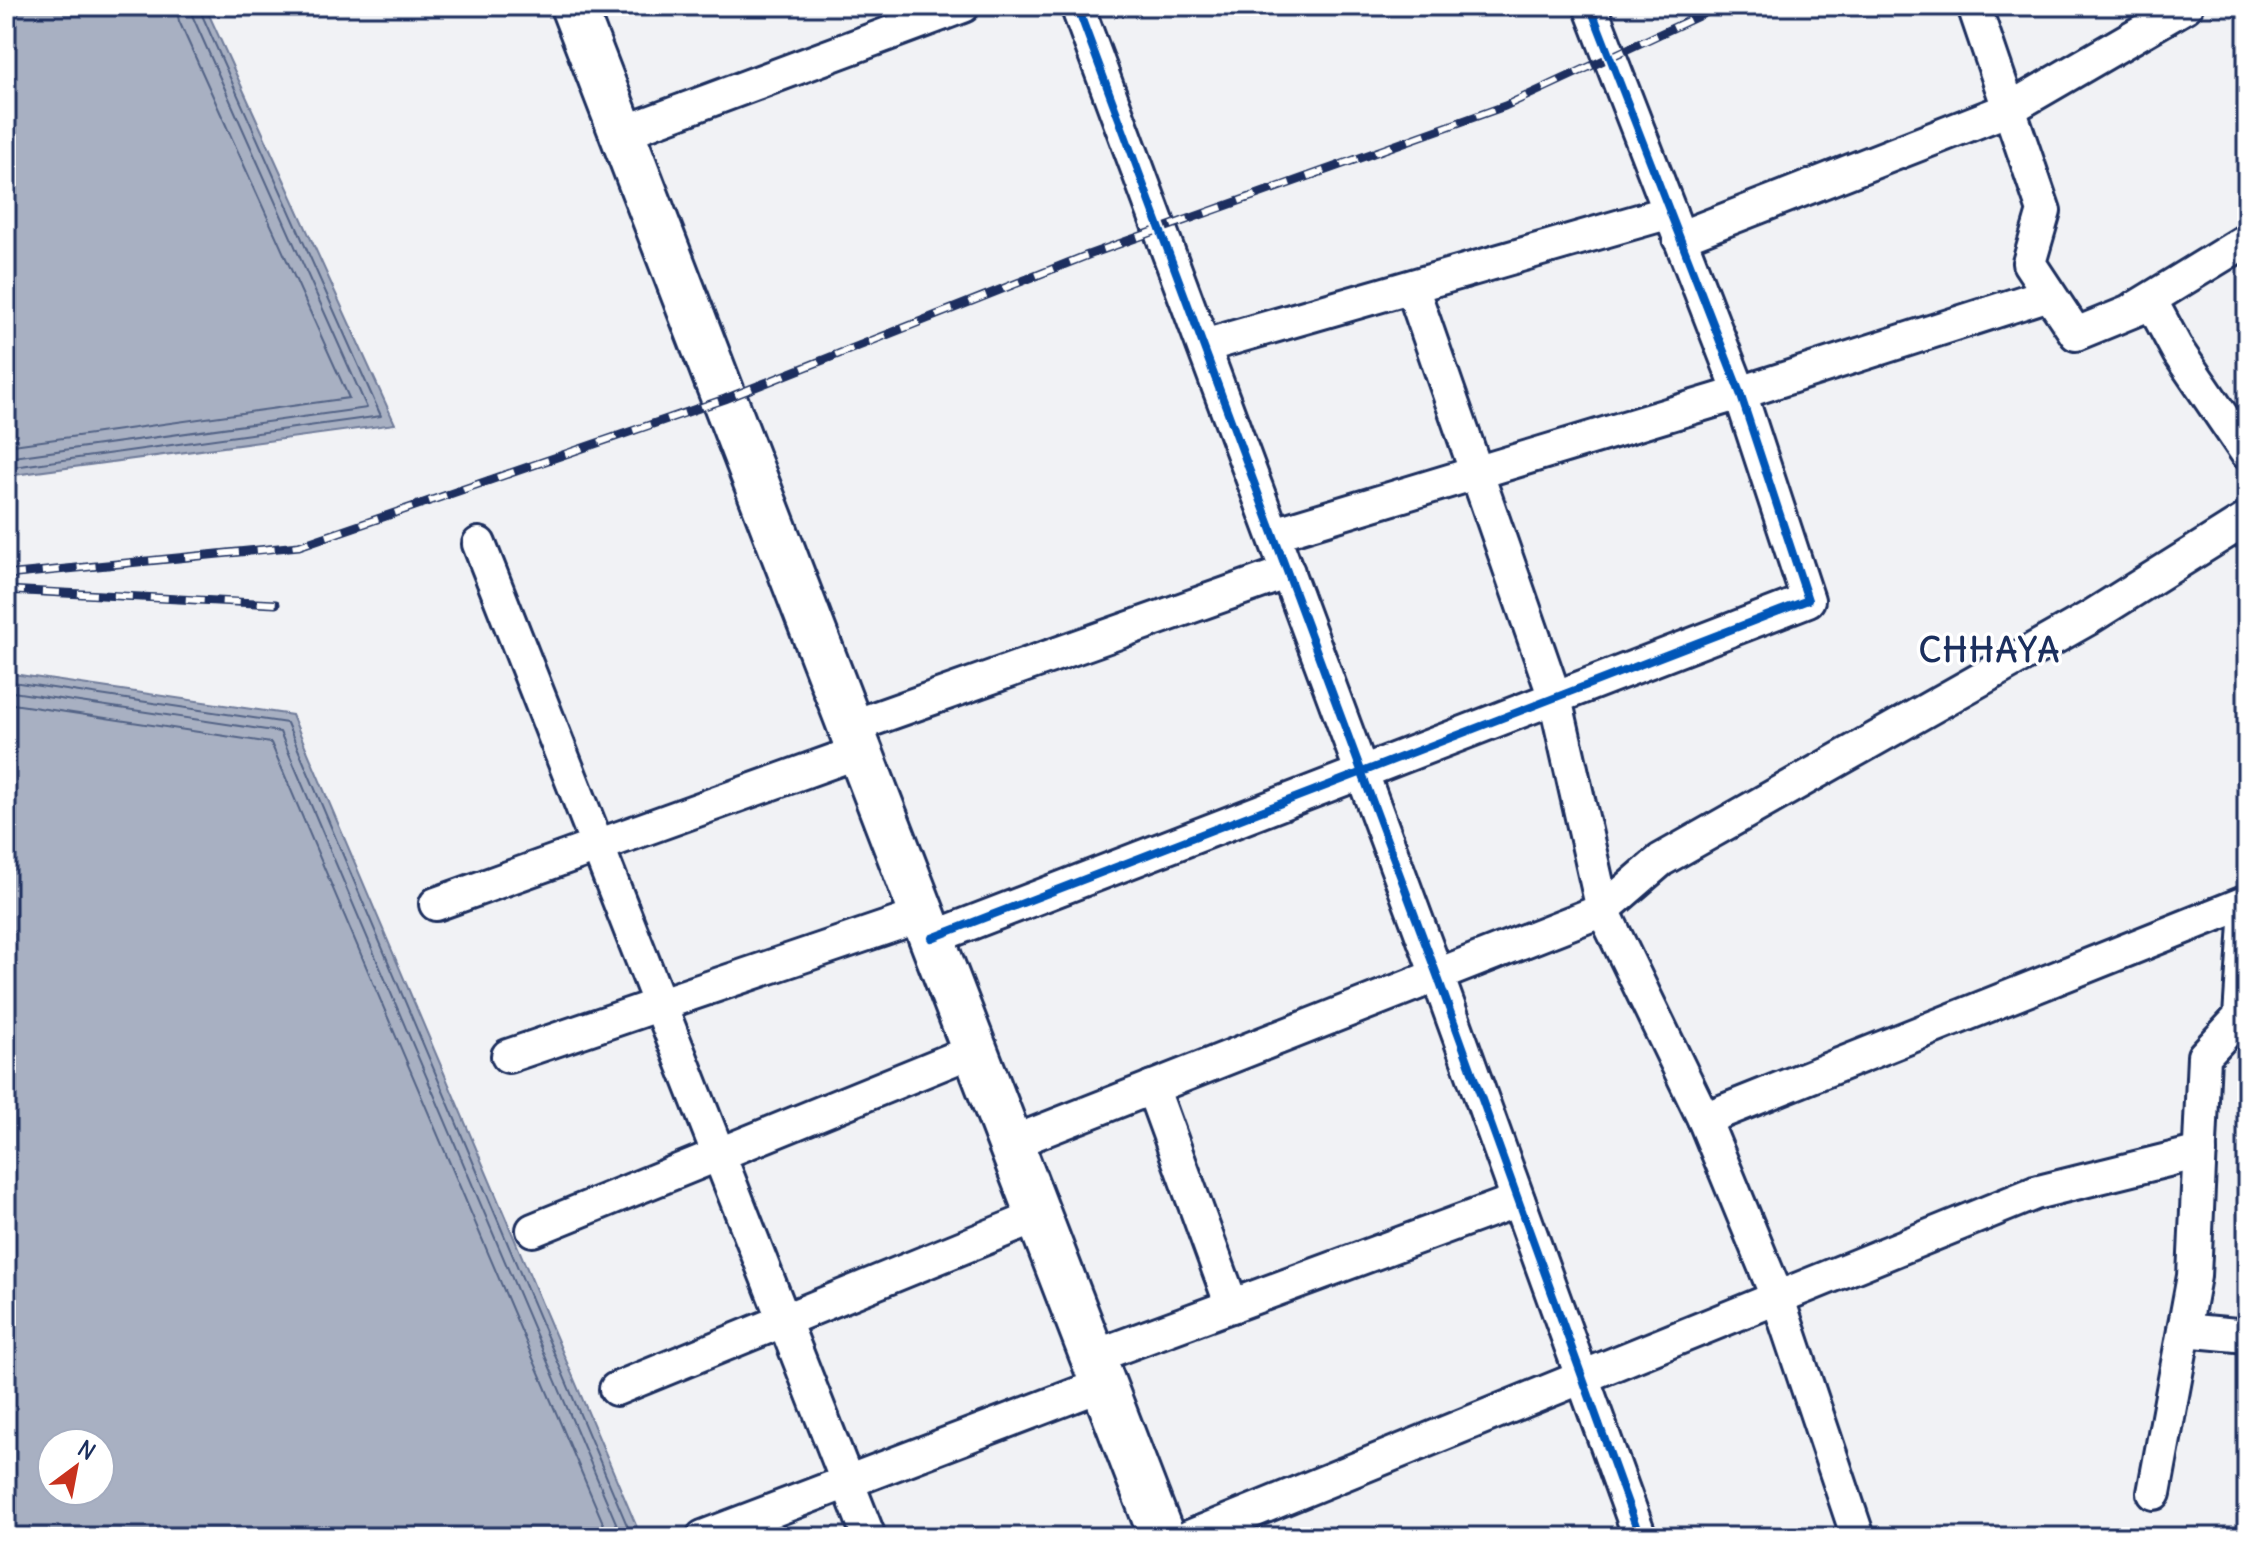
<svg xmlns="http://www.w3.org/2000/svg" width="2253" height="1543" viewBox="0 0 2253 1543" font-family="Delius,sans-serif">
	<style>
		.water { fill: #a8b0c2; stroke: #707c9a; stroke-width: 2; fill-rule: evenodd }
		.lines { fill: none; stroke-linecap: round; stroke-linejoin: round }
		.shore { stroke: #536386; stroke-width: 2 }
		.street-casing { stroke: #1b2f5e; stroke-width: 38 }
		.secondary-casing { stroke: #1b2f5e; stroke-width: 50 }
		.street { stroke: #fff; stroke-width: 32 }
		.secondary { stroke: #fff; stroke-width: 44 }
		.rail-casing { stroke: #1b2f5e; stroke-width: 9 }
		.rail { stroke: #fff; stroke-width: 6; stroke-dasharray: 18; stroke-linecap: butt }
		.cycleway-casing { stroke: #fff; stroke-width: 13 }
		.cycleway { stroke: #0057b8; stroke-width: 8 }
		.labels { text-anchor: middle; stroke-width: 7; stroke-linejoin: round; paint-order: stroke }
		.district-label { font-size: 34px; font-weight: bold; letter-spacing: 2px; fill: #1b2f5e; stroke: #fff }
	</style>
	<rect width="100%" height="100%" fill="#f1f2f5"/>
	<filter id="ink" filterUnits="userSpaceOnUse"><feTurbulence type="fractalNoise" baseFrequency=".0125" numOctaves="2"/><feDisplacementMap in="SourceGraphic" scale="16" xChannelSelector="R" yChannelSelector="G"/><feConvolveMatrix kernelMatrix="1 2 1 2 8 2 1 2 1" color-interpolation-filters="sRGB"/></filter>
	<g filter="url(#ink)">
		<g class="water">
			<polygon points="6,6 205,6 395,424 6,476"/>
			<path d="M6,673L292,715L641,1537H6ZM52,1443H100V1491H52Z"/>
		</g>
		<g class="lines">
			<g class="shore">
				<polyline points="6,446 349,398 179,21 176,6"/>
				<polyline points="6,458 367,408 188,6"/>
				<polyline points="6,468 381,416 198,6"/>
				<polyline points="6,681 287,723 632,1537"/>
				<polyline points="6,691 280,732 622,1537"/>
				<polyline points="6,703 271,743 609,1537"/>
			</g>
			<defs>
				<g id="street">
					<polyline points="1077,6 1437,975 1640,1537"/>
					<polyline points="1974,6 2044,211 2029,263 2076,334 2152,303 2179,353 2247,453"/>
					<polyline points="622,133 963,6"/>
					<polyline points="1679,238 2009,109 2186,6"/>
					<polyline points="1412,287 1555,698 1603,910 1704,1119 1778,1299 1858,1537"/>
					<polyline points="2134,309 2247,240"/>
					<polyline points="1204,346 1670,212"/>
					<polyline points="1274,534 1740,393 2049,294"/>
					<polyline points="479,544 869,1537"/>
					<polyline points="851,727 1288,572"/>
					<polyline points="436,904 861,751"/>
					<polyline points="932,938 1808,600 1740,393 1590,6"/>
					<polyline points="508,1056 923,915"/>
					<polyline points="1152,1087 1232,1306"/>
					<polyline points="1704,1119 2247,902"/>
					<polyline points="1011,1143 1603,910 1661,860 2089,618 2247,519"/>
					<polyline points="533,1230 975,1050"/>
					<polyline points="2184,1330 2247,1336"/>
					<polyline points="1093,1357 1518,1200"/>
					<polyline points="616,1389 1039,1216"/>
					<polyline points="2154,1493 2194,1276 2204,1056 2240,1017 2247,907"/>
					<polyline points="703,1537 1104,1384"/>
					<polyline points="1189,1537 2035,1193 2200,1152"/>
				</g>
				<polyline id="secondary" points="573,6 1162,1537"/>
			</defs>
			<use href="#street" class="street-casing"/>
			<use href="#secondary" class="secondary-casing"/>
			<use href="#street" class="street"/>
			<use href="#secondary" class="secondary"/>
			<defs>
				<g id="rail">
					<polyline points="6,575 299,546 725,399 1088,255 1505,106 1720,6"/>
					<polyline points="6,590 276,604"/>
				</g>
			</defs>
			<use href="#rail" class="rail-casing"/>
			<use href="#rail" class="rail"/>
			<defs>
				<g id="cycleway">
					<polyline points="1077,6 1437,975 1640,1537"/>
					<polyline points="932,938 1808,600 1740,393 1590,6"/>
				</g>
			</defs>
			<use href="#cycleway" class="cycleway-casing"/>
			<use href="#cycleway" class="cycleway"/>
		</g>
	</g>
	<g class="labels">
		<g class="district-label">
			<text x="1990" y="662">CHHAYA</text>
		</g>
	</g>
	<rect width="2253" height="1543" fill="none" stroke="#fff" stroke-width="32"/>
	<rect x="16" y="16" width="2221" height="1511" fill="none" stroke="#1b2f5e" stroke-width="3" filter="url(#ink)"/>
	<g transform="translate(76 1467) rotate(32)"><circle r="38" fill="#ffffff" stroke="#a4acbf" stroke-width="2"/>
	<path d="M0-6L14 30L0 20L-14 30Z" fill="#c8321e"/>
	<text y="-12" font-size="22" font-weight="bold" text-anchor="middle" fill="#1b2f5e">N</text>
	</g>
</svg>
